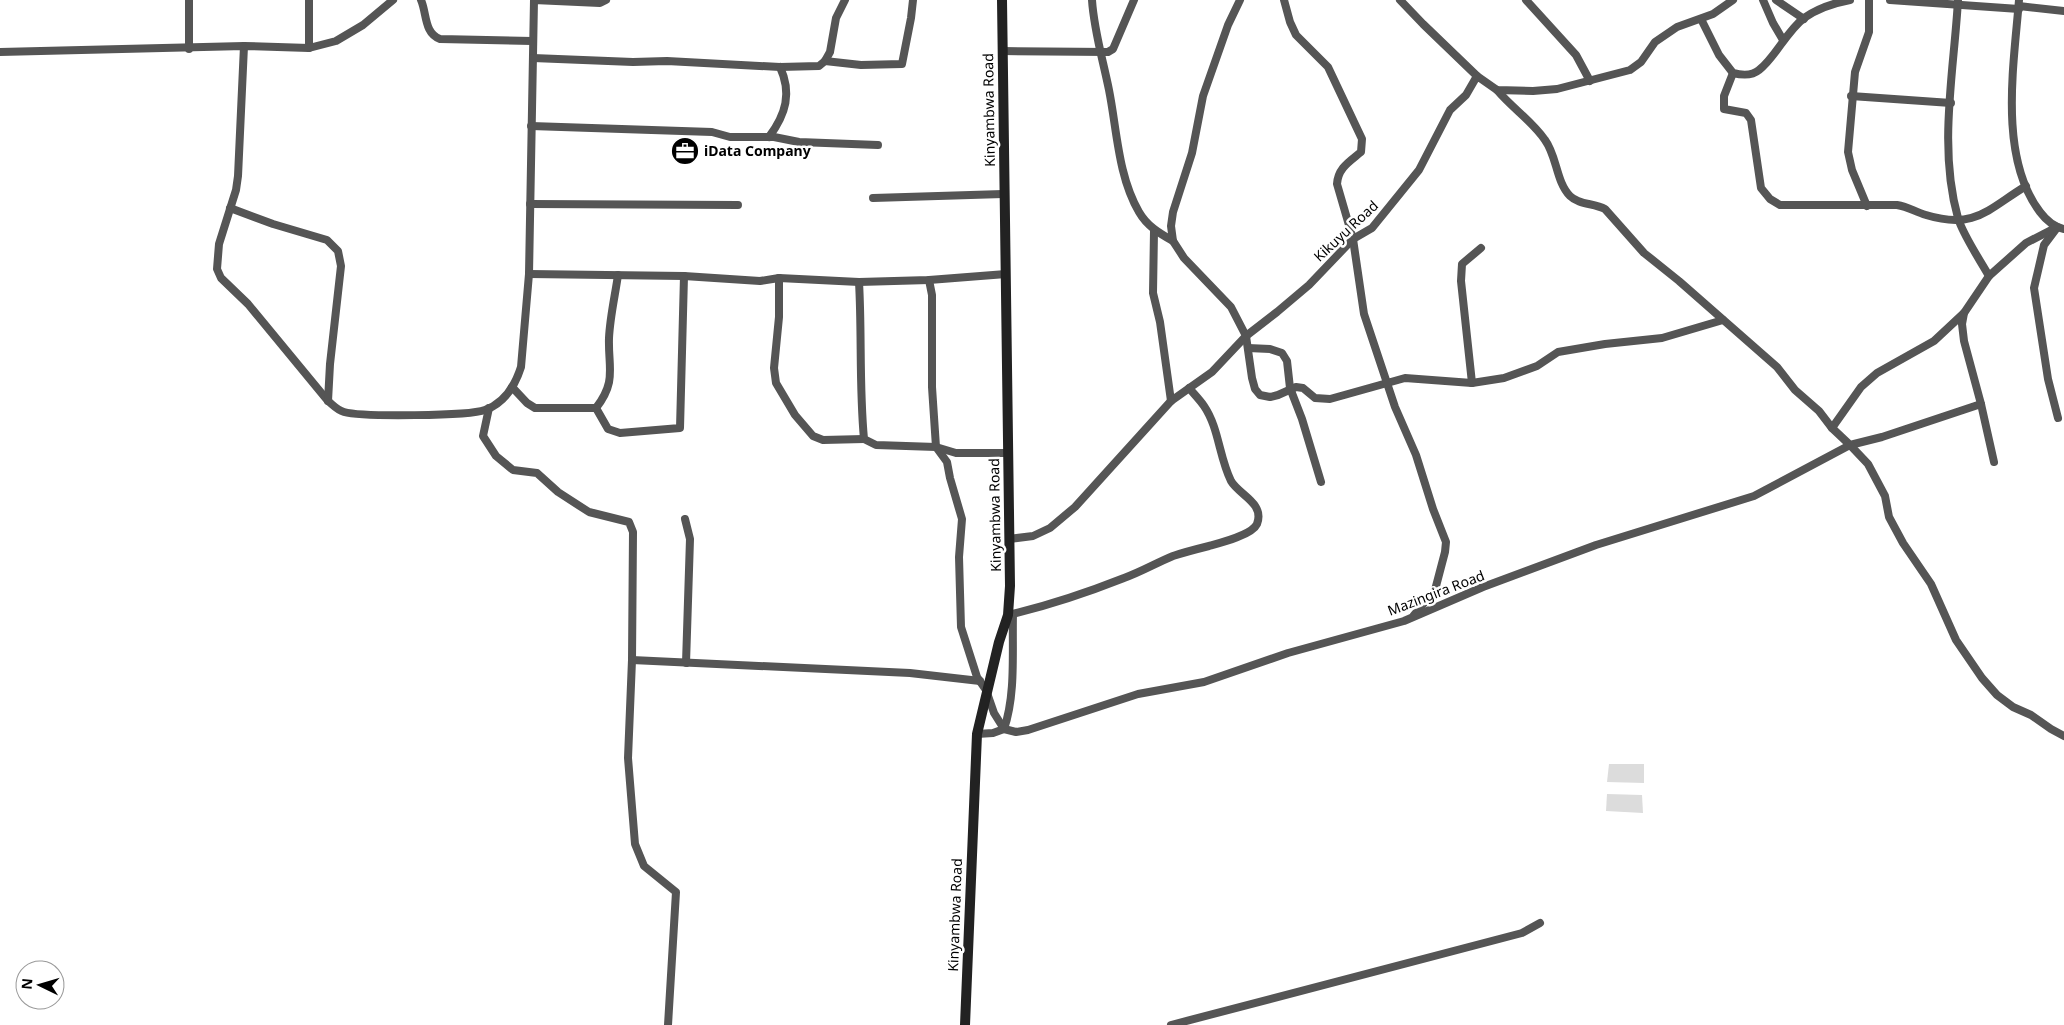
<svg xmlns="http://www.w3.org/2000/svg" width="2064" height="1025" viewBox="0 0 2064 1025" font-family="'Noto Sans',sans-serif">
	<style>
		.green { fill: #dcdcdc }
		.lines { fill: none; stroke-linecap: round; stroke-linejoin: round }
		.street { stroke: #555; stroke-width: 8 }
		.secondary { stroke: #222; stroke-width: 10 }
		.labels { text-anchor: middle; stroke-width: 5; stroke-linejoin: round; paint-order: stroke }
		.street-label { font-size: 14px; fill: #000; stroke: #fff }
		.poi-label { font-size: 14px; font-weight: bold; fill: #000; stroke: #fff; text-anchor: start }
	</style>
	<rect width="100%" height="100%" fill="#fff"/>
	<g class="green">
		<polygon points="1609,764 1644,764 1644,783 1607,782"/>
		<polygon points="1607,794 1642,795 1643,813 1606,811"/>
	</g>
	<g class="lines">
		<g class="street">
			<polyline points="189,0 189,49"/>
			<path d="M421,0C427,14 424,33 440,39L532,41"/>
			<path d="M1092,0C1094,31 1103,60 1109,90C1117,130 1118,176 1139,212C1147,226 1159,233 1173,241"/>
			<polyline points="1240,0 1228,25 1203,96 1192,153 1173,212 1171,226 1173,241 1184,258 1231,307 1246,336 1252,378 1255,389 1260,395 1270,397 1278,395 1296,387 1303,388 1315,398 1330,399 1405,378 1472,383 1504,378 1537,366 1558,352 1605,344 1662,338 1723,320"/>
			<path d="M1284,0L1290,22L1296,35L1328,67L1362,139L1361,152C1349,162 1338,168 1337,184L1353,239L1364,314L1395,407L1416,455L1433,509L1446,542L1445,552L1435,590L1414,615"/>
			<polyline points="1400,0 1423,24 1477,76"/>
			<polyline points="1526,0 1576,55 1590,81"/>
			<polyline points="1763,0 1773,23 1783,40"/>
			<polyline points="1776,0 1804,19"/>
			<polyline points="1890,0 2019,9"/>
			<path d="M1958,0C1954,71 1938,148 1958,218C1963,235 1980,260 1989,276"/>
			<path d="M2019,0C2014,64 1998,157 2040,212C2046,220 2054,227 2064,229"/>
			<polyline points="2019,6 2064,11"/>
			<path d="M1701,19L1719,55L1733,73C1741,75 1752,76 1759,70C1775,58 1786,32 1804,18C1818,8 1834,3 1850,0"/>
			<path d="M244,46L238,176L236,190L219,244L217,269L221,278L248,304L328,401C333,405 337,410 344,412C361,417 469,416 485,410C504,403 515,386 521,367L529,274L534,0L600,3L606,0"/>
			<polyline points="309,48 309,0"/>
			<polyline points="1002,51 1108,52 1113,49 1134,0"/>
			<polyline points="0,52 244,46 309,48 336,41 363,25 393,0"/>
			<polyline points="533,58 633,62 667,61 780,67 819,66 825,61 830,52 836,18 845,0"/>
			<polyline points="825,61 861,65 902,64 911,18 913,0"/>
			<path d="M1733,73L1724,96V109L1746,113L1751,120L1761,188L1770,199L1780,205H1897C1909,207 1915,212 1926,215C1975,230 1988,209 2026,186"/>
			<path d="M1497,90C1512,108 1532,121 1545,140C1557,156 1556,182 1570,196C1579,205 1594,203 1605,209L1644,253L1679,281L1777,367L1795,390L1819,411L1832,428L1850,445L1882,437L1981,404"/>
			<polyline points="1851,96 1951,103"/>
			<polyline points="531,126 712,132 730,137 774,137 799,142 878,145"/>
			<path d="M769,137C786,114 792,93 780,67"/>
			<polyline points="873,198 1003,194"/>
			<polyline points="530,204 738,205"/>
			<polyline points="1867,206 1852,170 1848,152 1855,72 1869,32 1869,0"/>
			<polyline points="230,208 273,224 327,240 338,251 341,266 330,364 328,401"/>
			<polyline points="2056,229 2044,245 2034,288 2048,379 2058,418"/>
			<polyline points="1154,231 1153,293 1160,322 1171,401"/>
			<polyline points="529,274 684,276 760,281 779,278 859,282 929,280 1006,274"/>
			<polyline points="779,278 779,317 774,368 776,383 795,415 813,436 823,440 864,439"/>
			<polyline points="929,280 932,295 932,387 936,447 947,462 950,478 962,519 959,557 961,627 977,677 986,690 994,713 1004,729 1016,732 1028,730 1138,694 1204,682 1288,653 1404,621 1483,587 1596,545 1754,496 1850,445 1868,464 1885,496 1889,517 1903,543 1931,584 1956,640 1982,678 1997,695 2013,707 2031,715 2051,729 2064,736"/>
			<path d="M859,282C862,334 859,386 864,439L876,445L936,447L956,453H1008"/>
			<polyline points="1248,348 1270,349 1282,353 1287,361 1290,388 1302,419 1321,482"/>
			<polyline points="1472,383 1461,281 1462,264 1481,248"/>
			<path d="M512,387L527,403L535,408H596C617,381 608,368 609,338C610,317 615,296 618,275"/>
			<polyline points="489,408 483,436 496,456 513,470 537,473 558,492 589,512 629,522 633,532 632,660 628,758 635,844 644,866 676,892 668,1025"/>
			<polyline points="596,408 608,429 620,433 680,428 684,276"/>
			<polyline points="1832,428 1861,387 1877,373 1934,341 1964,313"/>
			<polyline points="1994,462 1981,404 1964,341 1962,324 1964,313 1989,276 2026,243 2057,227"/>
			<polyline points="685,519 690,539 686,663"/>
			<polyline points="1009,539 1033,536 1050,528 1075,507 1171,401 1212,372 1246,336 1277,312 1309,285 1353,239 1372,228 1419,170 1450,110 1466,95 1477,76 1497,90 1533,91 1557,89 1630,70 1641,62 1655,42 1677,27 1713,14 1733,0"/>
			<path d="M1008,615C1047,606 1086,593 1124,578C1141,572 1156,563 1173,556C1185,552 1197,549 1209,546C1220,543 1252,535 1257,524C1265,503 1239,495 1231,481C1219,457 1219,428 1204,406C1200,400 1194,394 1189,388"/>
			<polyline points="632,660 910,673 980,681"/>
			<path d="M977,734L993,733L1004,729C1016,694 1012,651 1013,614"/>
			<polyline points="1171,1025 1522,933 1540,923"/>
		</g>
		<polyline class="secondary" points="965,1025 977,734 999,642 1008,615 1010,586 1002,0"/>
	</g>
	<defs>
		<symbol id="office-disc" viewBox="-11 -11 22 22"><circle r="9.5" fill="#000" stroke="#fff"/><path d="M-6-3h4V-5.5h4V-3h4V5H-6ZM-1-4.5V-3h2v-1.5ZM-6 0V1H6V0Z" fill="#fff"/></symbol>
	</defs>
	<g fill-rule="evenodd">
		<use href="#office-disc" x="669" y="135" width="32" height="32"/>
	</g>
	<g class="labels">
		<g class="street-label">
			<text transform="translate(989 110) rotate(-91)" y="5">Kinyambwa Road</text>
			<text transform="translate(1346 231) rotate(-43)" y="5">Kikuyu Road</text>
			<text transform="translate(995 515) rotate(-91)" y="5">Kinyambwa Road</text>
			<text transform="translate(1436 593) rotate(-21)" y="5">Mazingira Road</text>
			<text transform="translate(955 915) rotate(-88)" y="5">Kinyambwa Road</text>
		</g>
		<g class="poi-label">
			<text x="704" y="156">iData Company</text>
		</g>
	</g>
	<g transform="translate(40 985) rotate(275)"><circle r="24" fill="#ffffff" stroke="#999999"/>
	<path d="M0-4L9 19L0 12L-9 19Z" fill="#000000"/>
	<text y="-8" font-size="14" font-weight="bold" text-anchor="middle" fill="#000000">N</text>
	</g>
</svg>
